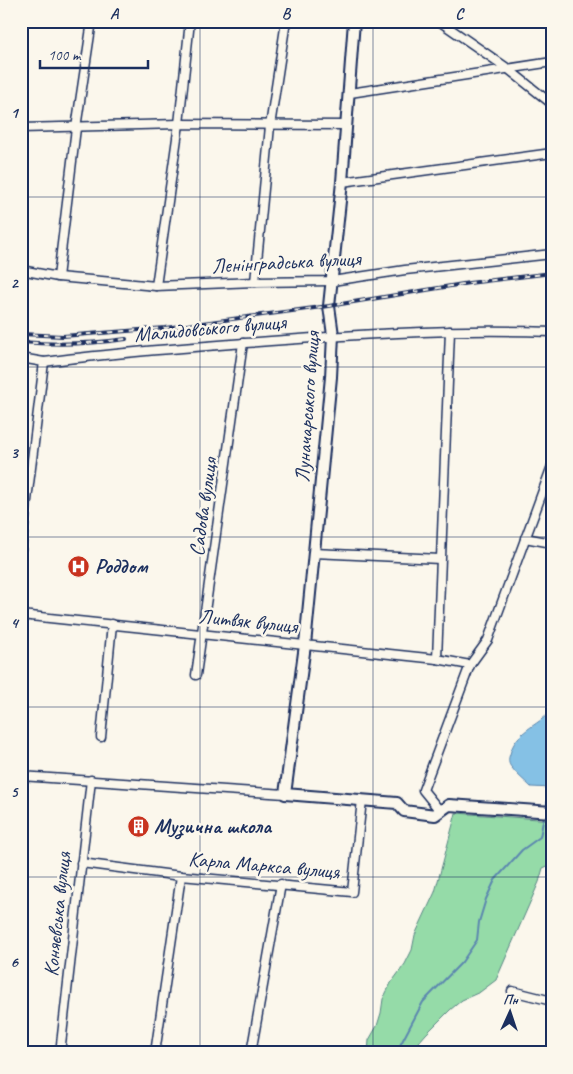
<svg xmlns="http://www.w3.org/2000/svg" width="573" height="1074" viewBox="0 0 573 1074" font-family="Caveat,sans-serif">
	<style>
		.green { fill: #95dba8; stroke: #588583 }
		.water { fill: #85c1e5; stroke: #5b87af }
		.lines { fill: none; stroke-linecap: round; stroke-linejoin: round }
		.stream { stroke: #5b87af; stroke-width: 2 }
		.minor-casing { stroke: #1b2f5e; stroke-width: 11 }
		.major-casing { stroke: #1b2f5e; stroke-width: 14 }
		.minor { stroke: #fbf7ec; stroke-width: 8 }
		.major { stroke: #fbf7ec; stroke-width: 10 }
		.rail-casing { stroke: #1b2f5e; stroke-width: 4 }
		.rail { stroke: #fbf7ec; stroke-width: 2; stroke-dasharray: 5.5; stroke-linecap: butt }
		.grid { fill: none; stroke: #1b2f5e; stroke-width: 1; stroke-opacity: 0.55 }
		.labels { text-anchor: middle; stroke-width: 5; stroke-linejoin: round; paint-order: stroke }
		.street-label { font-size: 21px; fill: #1b2f5e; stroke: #fbf7ec }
		.poi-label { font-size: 21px; font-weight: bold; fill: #1b2f5e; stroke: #fbf7ec; text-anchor: start }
		.neatline { fill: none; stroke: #1b2f5e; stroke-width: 2 }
		.grid-label { font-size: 16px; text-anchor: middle; font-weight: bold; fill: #1b2f5e }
	</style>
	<rect width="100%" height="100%" fill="#fbf7ec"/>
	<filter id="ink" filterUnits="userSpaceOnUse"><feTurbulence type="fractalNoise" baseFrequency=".02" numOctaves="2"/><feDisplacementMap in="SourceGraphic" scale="10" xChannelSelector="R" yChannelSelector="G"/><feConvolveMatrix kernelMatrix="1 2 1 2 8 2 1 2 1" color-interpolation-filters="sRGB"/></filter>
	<g filter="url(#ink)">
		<polygon class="green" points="456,813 552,820 552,864 543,868 539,882 496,980 480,992 462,1000 450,1010 426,1034 419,1042 417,1053 368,1053 369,1040 377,1026 381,1013 383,999 391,983 405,964 412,950 415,935 435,892"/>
		<path class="water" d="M552,710V788L531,787C525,781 517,775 512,768C508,764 508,759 510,754C516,730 537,727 552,710Z"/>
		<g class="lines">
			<g class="stream">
				<polyline points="546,809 550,786"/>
				<polyline points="396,1053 423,1002 462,962 477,940 479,922 486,899 495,880 522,850 540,837 544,816"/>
			</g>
			<defs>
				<g id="minor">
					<polyline points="439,21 507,68 552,104"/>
					<polyline points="350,93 552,62"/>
					<polyline points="21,128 179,124 346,125"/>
					<polyline points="342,182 552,153"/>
					<polyline points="21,270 58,277 156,286 255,282 332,281 405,270 552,254"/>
					<polyline points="58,277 76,128 92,21"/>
					<polyline points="255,282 270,126 286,21"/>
					<polyline points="156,286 179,124 190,21"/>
					<path d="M21,358L44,362C111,353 178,348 245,343C347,335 449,328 552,332"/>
					<polyline points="525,538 552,543"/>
					<polyline points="21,549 44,362"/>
					<polyline points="314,553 440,559"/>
					<polyline points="21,615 437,659 470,665"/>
					<polyline points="437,659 450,331"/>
					<polyline points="196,675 243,343"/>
					<polyline points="101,737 112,624"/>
					<polyline points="21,776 285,794"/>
					<polyline points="440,811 423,790 470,665 488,640 552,466"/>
					<polyline points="81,863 181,876 352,892 362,800"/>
					<polyline points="512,991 552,1001"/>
					<polyline points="60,1053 91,780"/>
					<polyline points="155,1053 181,876"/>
					<polyline points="251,1053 281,884"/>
				</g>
				<polyline id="major" points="354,21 342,182 329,306 333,335 331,377 305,645 285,794 397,803 404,811 435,815 449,805 552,812"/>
			</defs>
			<use href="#minor" class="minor-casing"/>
			<use href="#major" class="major-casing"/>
			<use href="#minor" class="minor"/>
			<use href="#major" class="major"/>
			<defs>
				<g id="rail">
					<polyline points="21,334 63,336 165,328 329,306 469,283 552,273"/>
					<path d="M21,342C56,345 91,344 126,339"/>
				</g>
			</defs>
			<use href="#rail" class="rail-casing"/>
			<use href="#rail" class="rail"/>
		</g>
	</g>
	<path class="grid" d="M200,21V1053M373,21V1053M21,197H552M21,367H552M21,537H552M21,707H552M21,877H552"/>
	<defs>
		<symbol id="hospital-disc" viewBox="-11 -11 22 22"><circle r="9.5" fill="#c8321e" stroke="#fbf7ec"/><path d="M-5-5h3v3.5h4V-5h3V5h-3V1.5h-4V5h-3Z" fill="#fff"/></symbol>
		<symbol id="building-disc" viewBox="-11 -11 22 22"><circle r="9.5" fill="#c8321e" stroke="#fbf7ec"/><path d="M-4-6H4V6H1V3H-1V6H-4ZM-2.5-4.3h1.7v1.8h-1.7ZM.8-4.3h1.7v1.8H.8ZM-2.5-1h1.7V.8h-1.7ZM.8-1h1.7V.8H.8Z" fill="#fff"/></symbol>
	</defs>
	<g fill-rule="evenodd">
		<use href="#hospital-disc" x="66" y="554" width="25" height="25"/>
		<use href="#building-disc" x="126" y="814" width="25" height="25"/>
	</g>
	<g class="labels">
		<g class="street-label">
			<text transform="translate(286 262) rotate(-3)" y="7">Ленінградська вулиця</text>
			<text transform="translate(210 328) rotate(-5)" y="7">Малидовського вулиця</text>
			<text transform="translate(307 407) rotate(-86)" y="7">Луначарського вулиця</text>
			<text transform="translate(203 507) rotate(-82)" y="7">Садова вулиця</text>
			<text transform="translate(248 621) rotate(6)" y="7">Литвяк вулиця</text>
			<text transform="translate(264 865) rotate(5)" y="7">Карла Маркса вулиця</text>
			<text transform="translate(57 914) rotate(-84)" y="7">Коняєвська вулиця</text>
		</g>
		<g class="poi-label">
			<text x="95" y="573">Роддом</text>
			<text x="154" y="833">Музична школа</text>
		</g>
	</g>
	<rect width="573" height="1074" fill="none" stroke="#fbf7ec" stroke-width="55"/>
	<g transform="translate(510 1012) rotate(3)" stroke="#fbf7ec" stroke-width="4" paint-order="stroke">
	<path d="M0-4L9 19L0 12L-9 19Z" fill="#1b2f5e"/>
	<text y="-8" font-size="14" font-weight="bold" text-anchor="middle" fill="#1b2f5e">Пн</text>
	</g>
	<path d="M40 60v8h108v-8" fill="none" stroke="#1b2f5e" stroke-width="2.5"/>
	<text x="48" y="60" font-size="15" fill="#1b2f5e" stroke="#fbf7ec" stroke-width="4" paint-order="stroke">100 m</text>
	<rect x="28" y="28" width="518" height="1018" class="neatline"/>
	<g class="grid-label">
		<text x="114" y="19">A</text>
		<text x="286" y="19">B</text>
		<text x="459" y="19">C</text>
		<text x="14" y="118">1</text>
		<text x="14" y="288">2</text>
		<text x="14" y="458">3</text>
		<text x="14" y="628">4</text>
		<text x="14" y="797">5</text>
		<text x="14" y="967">6</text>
	</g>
</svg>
